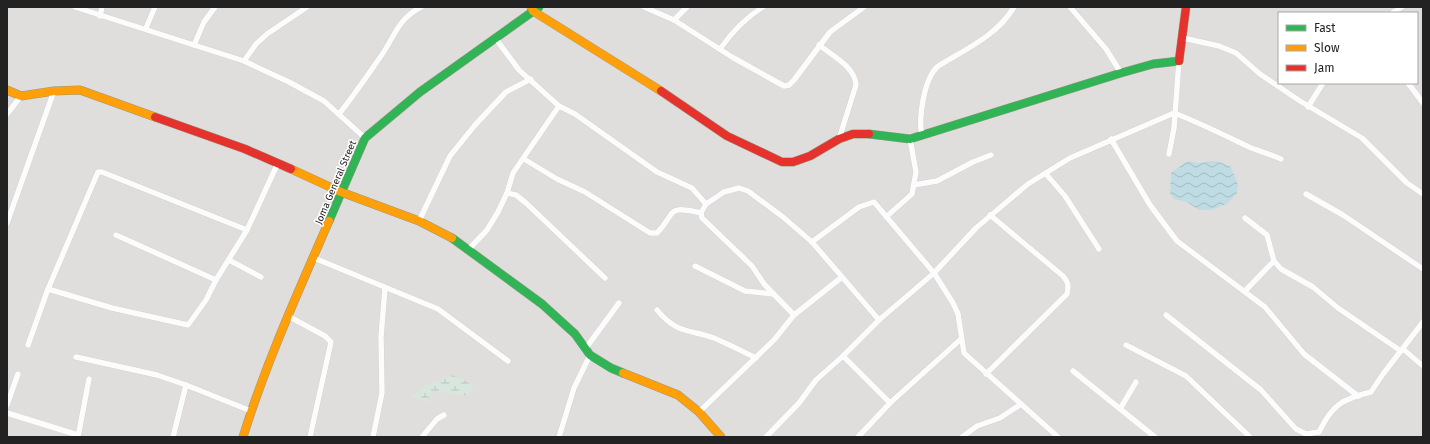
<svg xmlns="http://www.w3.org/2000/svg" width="1430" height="444" viewBox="0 0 1430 444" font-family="'Fira Sans',sans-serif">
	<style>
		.residential { fill: #dfdedc; fill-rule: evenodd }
		.wetland { fill: url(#wetland-marsh) }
		.water { fill: url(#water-waves) }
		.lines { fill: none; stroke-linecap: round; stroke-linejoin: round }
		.street-casing { stroke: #c9c8c7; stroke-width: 6 }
		.fast-casing { stroke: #999a82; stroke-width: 9 }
		.slow-casing { stroke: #999a82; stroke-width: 9 }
		.jam-casing { stroke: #999a82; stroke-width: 9 }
		.street { stroke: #fdfcfc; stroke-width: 5.5 }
		.fast { stroke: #30b455; stroke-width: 8 }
		.slow { stroke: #ff9f0a; stroke-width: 8 }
		.jam { stroke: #e5322d; stroke-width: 8 }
		.labels { text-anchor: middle; stroke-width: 3; stroke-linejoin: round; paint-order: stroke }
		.street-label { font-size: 10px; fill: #222; stroke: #fff }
	</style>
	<defs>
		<pattern id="wetland-marsh" width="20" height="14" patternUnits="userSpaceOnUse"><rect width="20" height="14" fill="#d9e6de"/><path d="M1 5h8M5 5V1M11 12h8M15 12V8" fill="none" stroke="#bac5be"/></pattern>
		<pattern id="water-waves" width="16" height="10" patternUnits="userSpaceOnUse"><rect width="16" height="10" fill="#bfdbe3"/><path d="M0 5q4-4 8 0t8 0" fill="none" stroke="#a4bcc2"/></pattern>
	</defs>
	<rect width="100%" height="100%" fill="#f0eeeb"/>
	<path class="residential" d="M7,7H1423V437H7ZM1279,13H1417V83H1279Z"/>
	<polygon class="wetland" points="453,375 474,385 467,396 433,391 427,402 411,396 425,386"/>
	<path class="water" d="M1190,161C1200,165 1203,162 1212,161C1219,161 1225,164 1231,167L1238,185L1237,193L1227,204L1210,210H1199L1187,202L1174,199L1170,193L1171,173L1186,162Z"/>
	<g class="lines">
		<defs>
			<g id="street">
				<polyline points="75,7 244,61 289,82 324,101 365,138"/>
				<polyline points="644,7 674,20 732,57 784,86 789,85 794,80 830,32 864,7"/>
				<polyline points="1070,7 1106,49 1121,73"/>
				<polyline points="1392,13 1402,7"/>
				<polyline points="100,16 102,7"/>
				<polyline points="674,20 687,7"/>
				<polyline points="146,28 155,7"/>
				<polyline points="1183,38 1219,46 1236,53 1260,74 1300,101 1362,138 1407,183 1423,194"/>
				<polyline points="496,39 519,70 559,106 575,114 657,172 692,188 706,204 701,213 702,218 752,266 764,284 794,315"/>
				<polyline points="194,45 204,22 215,7"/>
				<path d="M819,45C832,55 855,67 856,85L839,139"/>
				<path d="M720,49C732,32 745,18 763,7"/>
				<polyline points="244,61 256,44 267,34 307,7"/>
				<polyline points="1408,83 1423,103"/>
				<polyline points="1308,107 1323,83"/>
				<polyline points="7,114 21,96"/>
				<path d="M339,114C354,95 367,76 381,56C395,36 397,20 421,7"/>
				<path d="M922,136C918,118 924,80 937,67C964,50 997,36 1014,7"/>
				<polyline points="1111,139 1150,205 1177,241 1265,307 1304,354 1358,396"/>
				<polyline points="1169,154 1174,128 1179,61"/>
				<path d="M524,159L557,179L585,192L650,233H657C677,212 665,205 701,213"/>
				<polyline points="1046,174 1065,196 1099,249"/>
				<polyline points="914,185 937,181 973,162 991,155"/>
				<polyline points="507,193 516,195 526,203 605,278"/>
				<polyline points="1306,194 1343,215 1423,269"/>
				<polyline points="706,204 724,192 739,188 748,191 783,217 812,242 879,320"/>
				<polyline points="886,217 912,194 916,172 910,139"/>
				<polyline points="1245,218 1267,235 1274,261 1281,269 1313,287 1338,308 1401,351"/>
				<polyline points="419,221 450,156 475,125 506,92 531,79"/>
				<polyline points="7,223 54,91"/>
				<polyline points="116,235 216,280"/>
				<polyline points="812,242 859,207 874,202 934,273 953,303 958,314 964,353 1058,437"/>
				<polyline points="469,249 487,230 498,212 507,193 513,173 559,106"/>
				<polyline points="314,258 438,309 508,361"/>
				<polyline points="229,260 261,277"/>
				<polyline points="695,266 745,291 773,294"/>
				<polyline points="48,289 112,308 188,325 206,300 216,280 247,230 277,165"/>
				<polyline points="1245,291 1274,261"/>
				<path d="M657,310C677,334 688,329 714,338C728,344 742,351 756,358"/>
				<path d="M1166,315L1261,390L1296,429L1306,434L1319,432C1332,405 1342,399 1371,392L1383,374L1423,322"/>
				<polyline points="288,316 325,336 331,342 310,437"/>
				<polyline points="28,345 48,289 98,172 102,172 247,230"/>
				<polyline points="1126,345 1186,376 1250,437"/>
				<polyline points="586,348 619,303"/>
				<polyline points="1403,349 1423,366"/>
				<polyline points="843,356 890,403"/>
				<polyline points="76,357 157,375 186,385 251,411"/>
				<polyline points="1073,371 1155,437"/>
				<path d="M986,374L1067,294C1069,285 1068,282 1063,276L990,215"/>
				<polyline points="7,405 18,374"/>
				<polyline points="1120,409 1136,382"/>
				<polyline points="699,412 774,340 794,315 842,277"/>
				<polyline points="7,413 78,435"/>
				<polyline points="78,437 89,379"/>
				<polyline points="173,437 186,385"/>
				<polyline points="373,437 382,393 381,337 385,288"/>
				<polyline points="422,437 437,419 444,415"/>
				<polyline points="559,437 574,388 590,355"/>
				<path d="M766,437L799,403L816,380L843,356L879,320L934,273L976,228L1028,184L1070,158L1174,113C1200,123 1224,135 1249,147C1259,151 1270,154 1281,159"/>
				<polyline points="858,437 890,403 961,339"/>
				<polyline points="962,437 977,426 1000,418 1021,404"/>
			</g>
			<g id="fast">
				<polyline points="869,134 910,139 1121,73 1153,64 1179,61"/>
				<polyline points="329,221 365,138 420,92 539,7"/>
				<polyline points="452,238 542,304 575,334 590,355 611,368 623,373"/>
			</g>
			<g id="slow">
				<polyline points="531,7 533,11 661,91"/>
				<polyline points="7,90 21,96 54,91 80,90 155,117"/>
				<polyline points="291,169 341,192 419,221 452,238"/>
				<polyline points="623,373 678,395 699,412 721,437"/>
				<path d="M243,437C266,363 298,292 329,221"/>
			</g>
			<g id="jam">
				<polyline points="1179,61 1186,7"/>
				<polyline points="661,91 727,136 782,162 793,162 810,156 839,139 853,134 869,134"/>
				<polyline points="155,117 245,149 291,169"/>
			</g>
		</defs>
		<use href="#street" class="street-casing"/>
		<use href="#fast" class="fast-casing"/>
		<use href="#slow" class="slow-casing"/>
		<use href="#jam" class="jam-casing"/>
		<use href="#street" class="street"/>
		<use href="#fast" class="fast"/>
		<use href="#slow" class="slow"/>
		<use href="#jam" class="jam"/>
	</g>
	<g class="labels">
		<g class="street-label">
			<text transform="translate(335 182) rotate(-67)" y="4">Joma General Street</text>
		</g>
	</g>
	<rect width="1430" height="444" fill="none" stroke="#222222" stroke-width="16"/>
	<rect x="1278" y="12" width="140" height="72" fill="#ffffff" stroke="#a7a7a7"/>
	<rect x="1286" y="25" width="20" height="6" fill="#30b455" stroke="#a7a7a7"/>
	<text x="1314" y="32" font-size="12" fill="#222222">Fast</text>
	<rect x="1286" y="45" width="20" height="6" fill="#ff9f0a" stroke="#a7a7a7"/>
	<text x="1314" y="52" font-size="12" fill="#222222">Slow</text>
	<rect x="1286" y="65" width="20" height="6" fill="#e5322d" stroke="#a7a7a7"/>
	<text x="1314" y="72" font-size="12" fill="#222222">Jam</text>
</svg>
